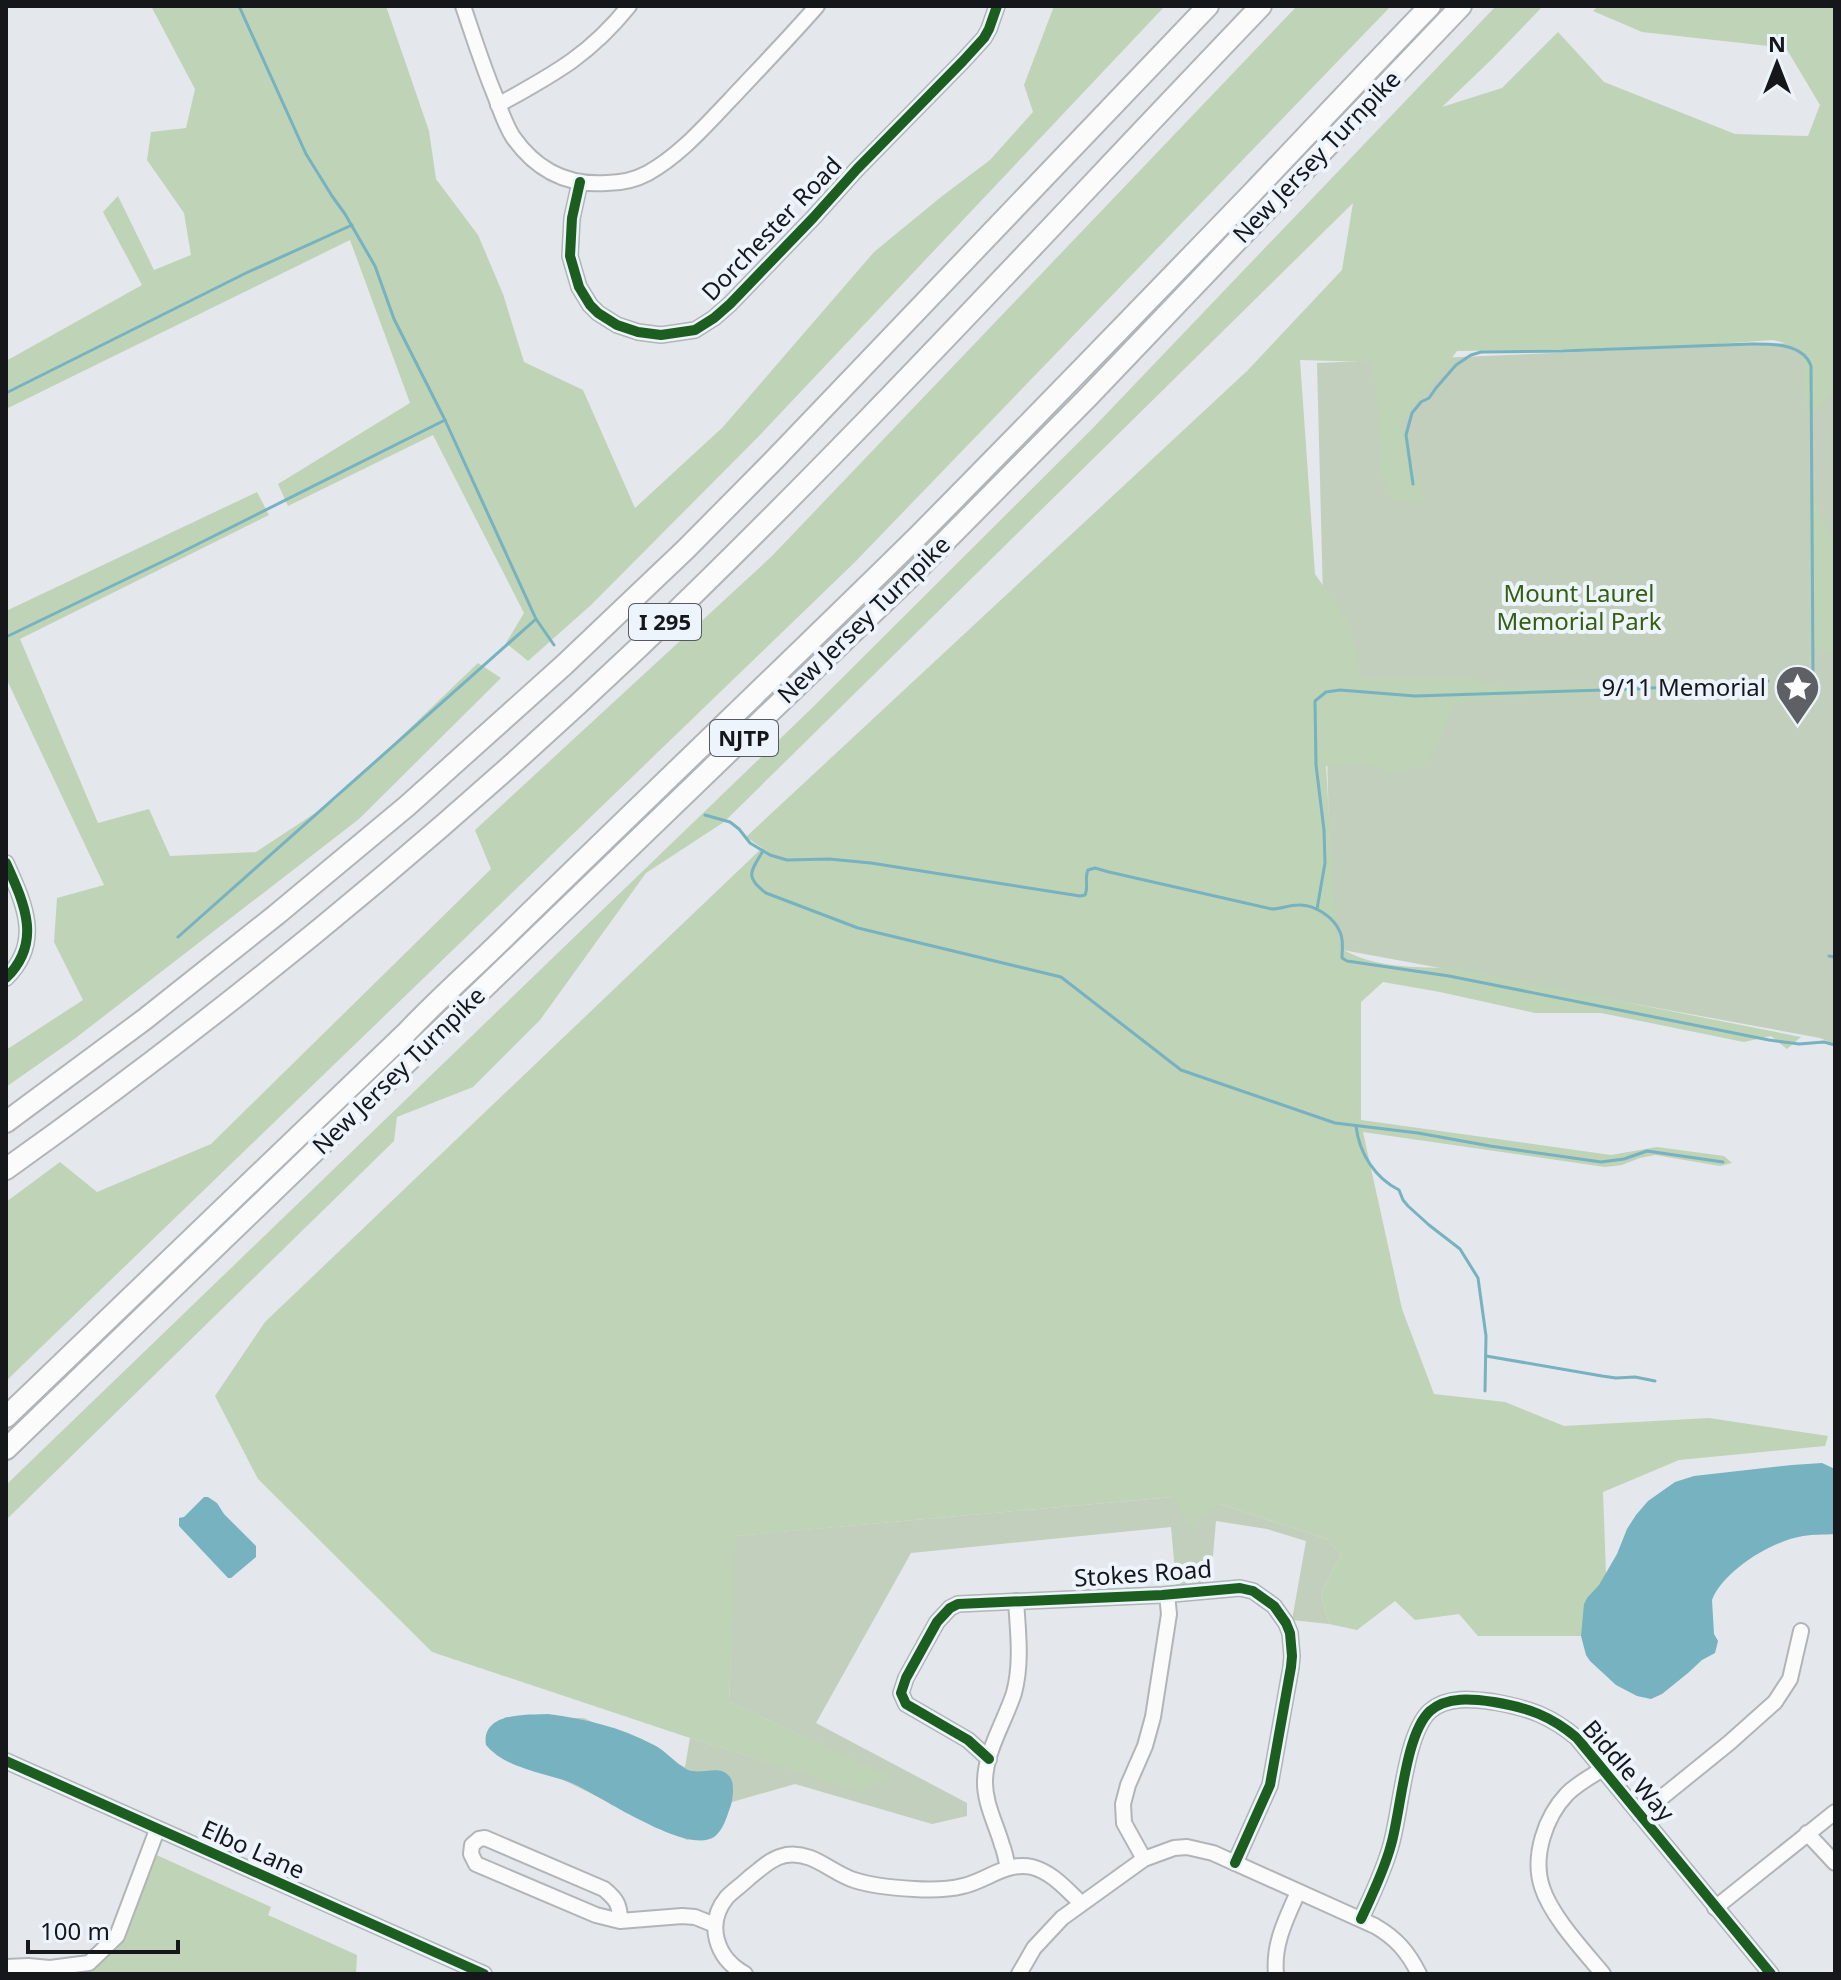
<svg xmlns="http://www.w3.org/2000/svg" width="1841" height="1980" viewBox="0 0 1841 1980" font-family="'Noto Sans',sans-serif">
	<style>
		.green { fill: #c1cfbc }
		.forest { fill: #bfd3b7 }
		.water { fill: #76b2c0 }
		.lines { fill: none; stroke-linecap: round; stroke-linejoin: round }
		.stream { stroke: #76b2c0; stroke-width: 3 }
		.minor-casing { stroke: #b2b5b8; stroke-width: 18 }
		.highway-casing { stroke: #b2b5b8; stroke-width: 24 }
		.minor { stroke: #fbfbfc; stroke-width: 14 }
		.highway { stroke: #fbfbfc; stroke-width: 20 }
		.cycleway-casing { stroke: #edf4fc; stroke-width: 15 }
		.cycleway { stroke: #1b5e20; stroke-width: 10 }
		.labels { text-anchor: middle; stroke-width: 8; stroke-linejoin: round; paint-order: stroke }
		.shield { fill: #edf4fc; stroke: #56595e; stroke-width: 2 }
		.shield-label { font-size: 22px; font-weight: bold; fill: #15171a }
		.street-label { font-size: 24px; fill: #15171a; stroke: #edf4fc }
		.park-label { font-size: 24px; fill: #355e0f; stroke: #edf4fc }
		.poi-label { font-size: 24px; fill: #15171a; stroke: #edf4fc; text-anchor: end }
	</style>
	<rect width="100%" height="100%" fill="#e4e7ec"/>
	<g class="green">
		<polygon points="1812,342 1835,349 1835,1044 1820,1038 1332,948 1317,363"/>
		<polygon points="1173,1497 1220,1504 1327,1539 1341,1555 1321,1594 1329,1624 1292,1620 1306,1541 1267,1529 1216,1521 1210,1589 1177,1593 1171,1527 911,1553 816,1723 967,1803 967,1816 932,1824 795,1784 732,1802 715,1836 687,1840 485,1742 505,1717 584,1718 685,1767 690,1738 861,1791 890,1777 729,1702 735,1536"/>
	</g>
	<g class="forest">
		<polygon points="151,6 386,6 429,131 436,179 478,235 503,294 524,362 583,390 635,508 723,427 874,252 941,197 990,160 1033,112 1024,85 1054,6 1165,6 758,437 591,605 528,661 506,643 524,613 433,435 288,506 278,484 410,403 350,240 6,409 6,361 142,285 103,212 118,196 154,270 191,255 184,213 147,160 151,132 186,128 195,89"/>
		<polygon points="1297,6 1391,6 855,562 6,1381 6,1202 60,1162 97,1192 211,1144 491,869 475,830 772,556"/>
		<path d="M1496,6H1543L1492,59L1442,107L1502,88L1558,32L1604,82L1735,134L1808,136L1820,105L1786,48L1642,32L1593,11L1598,6H1835V391L1808,418L1800,347L1773,340L1661,348L1457,351L1400,426L1425,503L1394,500L1381,474L1378,408L1372,362L1300,360L1315,574L1351,626L1362,678H1470L1496,687L1598,686L1592,694L1505,698L1463,702L1452,707L1439,744L1423,767L1392,772L1363,764L1326,766L1337,946C1372,969 1415,967 1454,968L1801,1037L1787,1049L1771,1036L1744,1042L1601,1013H1535L1440,992L1383,982L1361,1002V1120L1611,1155L1657,1147L1724,1156L1732,1163L1720,1166L1655,1155L1640,1158L1622,1165L1605,1167L1363,1132L1402,1309L1434,1394L1505,1402L1564,1426L1709,1418L1828,1436L1825,1446L1679,1460L1603,1492L1606,1574L1581,1636H1478L1459,1614L1415,1620L1395,1601L1357,1630L1329,1624L1321,1594L1341,1555L1327,1539L1220,1504L1190,1526L1173,1497L736,1536L729,1702L892,1777L861,1792L690,1738L432,1652L258,1479L215,1396L265,1322L762,848L746,837L1247,371L1342,270L1353,203L724,822L646,873L540,1020L473,1087L397,1117L394,1141L6,1520V1485L812,708L1092,429Z"/>
		<polygon points="1809,479 1816,483 1817,509 1835,546 1835,659 1815,647 1811,605"/>
		<polygon points="257,492 269,515 20,639 98,823 149,809 170,856 256,852 335,800 478,663 501,678 359,819 73,1040 6,1087 6,1050 83,1000 54,942 57,898 104,885 6,678 6,611"/>
		<polygon points="1703,679 1753,679 1756,688 1623,693 1617,684 1629,682 1645,686"/>
		<polygon points="150,1852 271,1907 268,1915 357,1955 356,1974 6,1974 6,1966 109,1951"/>
	</g>
	<g class="water">
		<path d="M1822,1463L1835,1469V1534C1824,1535 1814,1534 1803,1536C1772,1541 1724,1570 1712,1600L1714,1634L1718,1641L1715,1653L1702,1660L1688,1673L1662,1694L1651,1699L1637,1696L1616,1685L1590,1661L1586,1655L1581,1636L1584,1604L1587,1598L1599,1585L1617,1554L1627,1529L1636,1515L1648,1501L1675,1482L1694,1476L1792,1465Z"/>
		<polygon points="204,1497 208,1497 217,1503 224,1514 256,1546 256,1557 231,1578 228,1578 179,1526 179,1518 184,1517"/>
		<path d="M548,1714C586,1719 620,1727 654,1745C666,1751 676,1764 688,1770C701,1775 720,1764 729,1776C735,1782 733,1797 731,1805C727,1816 723,1831 714,1837C687,1855 602,1797 574,1784C546,1772 507,1770 486,1745C481,1712 527,1715 548,1714Z"/>
	</g>
	<g class="lines">
		<g class="stream">
			<polyline points="239,6 306,154 332,196 345,214 375,266 394,319 445,420 536,619 554,645"/>
			<polyline points="6,393 246,273 352,225"/>
			<path d="M1413,484L1406,435L1412,413L1421,402L1429,398L1436,388L1456,365L1471,355L1481,352L1562,351L1751,344C1772,344 1803,343 1811,366L1813,673L1805,680H1795"/>
			<polyline points="6,637 174,556 445,420"/>
			<path d="M705,815L730,822L739,829L750,843L770,855L787,860L829,859L871,863L1080,896L1085,895C1089,887 1084,878 1088,870L1095,868L1109,872L1272,909C1281,909 1289,905 1298,905C1314,904 1334,917 1340,932C1344,940 1342,950 1342,958L1347,961L1449,976L1769,1040L1799,1044L1824,1042L1835,1045"/>
			<path d="M763,851C751,871 744,877 766,893L858,928L1061,977L1181,1070L1335,1123L1418,1133L1490,1146L1601,1162L1624,1159L1647,1151L1723,1162"/>
			<polyline points="1317,909 1325,863 1324,830 1316,765 1315,701 1326,692 1340,690 1415,696 1635,689 1768,681"/>
			<polyline points="178,937 536,619"/>
			<polyline points="1829,956 1835,957"/>
			<path d="M1356,1126C1359,1153 1375,1178 1399,1190L1403,1200L1408,1206L1429,1225L1460,1249L1478,1278L1486,1336L1485,1391"/>
			<polyline points="1486,1356 1602,1376 1616,1378 1635,1377 1655,1381"/>
		</g>
		<defs>
			<g id="minor">
				<path d="M463,6C473,35 482,64 494,93C500,108 504,123 513,137C536,170 567,186 607,183C621,183 635,180 648,173C680,155 704,127 730,100C759,69 789,38 817,6"/>
				<path d="M498,105C552,75 589,56 629,6"/>
				<polyline points="580,182 572,218 570,256 579,287 590,305 598,313 617,325 638,332 661,335 695,330 714,318 730,304 813,218 857,169 963,61 984,38 989,29 997,6"/>
				<path d="M6,863C24,903 43,942 6,978"/>
				<polyline points="989,1759 968,1740 906,1704 901,1693 906,1678 937,1622 950,1608 958,1604 1162,1595 1240,1588 1253,1591 1274,1606 1286,1623 1290,1633 1292,1656 1291,1667 1270,1785 1235,1863"/>
				<polyline points="6,1761 484,1974"/>
				<path d="M1603,1769C1591,1776 1577,1784 1567,1794C1545,1817 1532,1857 1542,1887C1551,1916 1584,1951 1603,1974"/>
				<polyline points="1640,1815 1729,1743 1775,1702 1790,1679 1801,1631"/>
				<polyline points="1807,1833 1835,1863"/>
				<polyline points="1144,1859 1124,1823 1123,1804 1128,1785 1145,1746 1153,1717 1169,1614 1167,1595"/>
				<path d="M1008,1868C1006,1860 1005,1852 1002,1845C996,1824 984,1802 985,1780C986,1750 1005,1721 1014,1693C1022,1663 1018,1632 1016,1601"/>
				<polyline points="1715,1908 1835,1812"/>
				<path d="M1361,1919C1372,1895 1384,1871 1391,1845C1401,1811 1405,1734 1430,1711C1447,1696 1473,1699 1494,1702C1529,1708 1551,1716 1577,1738L1771,1974"/>
				<path d="M620,1921C620,1904 616,1899 604,1889L485,1838L479,1839L472,1845L471,1854L476,1864L596,1915L620,1921L682,1916L695,1917L715,1925"/>
				<polyline points="6,1967 28,1966 50,1968 89,1963 117,1936 157,1830"/>
				<path d="M745,1974C716,1958 705,1924 727,1897C734,1890 743,1884 750,1877C762,1868 771,1858 786,1855C813,1851 830,1872 854,1880C872,1886 895,1888 914,1889C930,1890 947,1890 963,1886C986,1881 1007,1861 1032,1867C1052,1872 1067,1890 1081,1903"/>
				<path d="M1019,1974L1034,1948L1062,1918L1144,1859L1174,1848L1187,1847L1213,1853L1375,1926C1396,1938 1408,1952 1419,1974"/>
				<path d="M1276,1974C1273,1944 1286,1919 1298,1892"/>
			</g>
			<g id="highway">
				<polyline points="6,1122 145,1019 276,915 407,806 564,665 686,549 775,459 1208,6"/>
				<path d="M6,1169C228,1011 439,837 637,649C853,443 1055,221 1261,6"/>
				<path d="M6,1417L407,1032C440,997 477,965 511,931C647,798 784,668 919,535C1032,421 1143,306 1254,191C1313,129 1371,67 1430,6"/>
				<polyline points="6,1449 909,578 1089,396 1461,6"/>
			</g>
		</defs>
		<use href="#minor" class="minor-casing"/>
		<use href="#highway" class="highway-casing"/>
		<use href="#minor" class="minor"/>
		<use href="#highway" class="highway"/>
		<defs>
			<g id="cycleway">
				<polyline points="580,182 572,218 570,256 579,287 590,305 598,313 617,325 638,332 661,335 695,330 714,318 730,304 813,218 857,169 963,61 984,38 989,29 997,6"/>
				<path d="M6,863C24,903 43,942 6,978"/>
				<polyline points="989,1759 968,1740 906,1704 901,1693 906,1678 937,1622 950,1608 958,1604 1162,1595 1240,1588 1253,1591 1274,1606 1286,1623 1290,1633 1292,1656 1291,1667 1270,1785 1235,1863"/>
				<polyline points="6,1761 484,1974"/>
				<path d="M1361,1919C1372,1895 1384,1871 1391,1845C1401,1811 1405,1734 1430,1711C1447,1696 1473,1699 1494,1702C1529,1708 1551,1716 1577,1738L1771,1974"/>
			</g>
		</defs>
		<use href="#cycleway" class="cycleway-casing"/>
		<use href="#cycleway" class="cycleway"/>
	</g>
	<defs>
		<symbol id="sight-pin" viewBox="-11 -11 22 30"><path d="M0 17L-7.5 6A9.5 9.5 0 1 1 7.5 6Z" fill="#5d6064" stroke="#edf4fc"/><path d="M0-6L1.8-2.2L6-1.7L2.9 1.2L3.7 5.4L0 3.3L-3.7 5.4L-2.9 1.2L-6-1.7L-1.8-2.2Z" fill="#fff"/></symbol>
	</defs>
	<g fill-rule="evenodd">
		<use href="#sight-pin" x="1772" y="662" width="51" height="69"/>
	</g>
	<g class="labels">
		<g class="shield">
			<rect x="629" y="604" width="72" height="36" rx="6"/>
			<rect x="710" y="720" width="68" height="36" rx="6"/>
		</g>
		<g class="shield-label">
			<text x="665" y="630">I 295</text>
			<text x="744" y="746">NJTP</text>
		</g>
		<g class="street-label">
			<text transform="translate(1317 157) rotate(-46)" y="8">New Jersey Turnpike</text>
			<text transform="translate(772 229) rotate(-46)" y="8">Dorchester Road</text>
			<text transform="translate(864 620) rotate(-44)" y="8">New Jersey Turnpike</text>
			<text transform="translate(399 1071) rotate(-44)" y="8">New Jersey Turnpike</text>
			<text transform="translate(1143 1574) rotate(-4)" y="8">Stokes Road</text>
			<text transform="translate(1628 1771) rotate(49)" y="8">Biddle Way</text>
			<text transform="translate(253 1850) rotate(24)" y="8">Elbo Lane</text>
		</g>
		<g class="park-label">
			<text x="1579" y="602">Mount Laurel<tspan x="1579" dy="28">Memorial Park</tspan></text>
		</g>
		<g class="poi-label">
			<text x="1766" y="696">9/11 Memorial</text>
		</g>
	</g>
	<rect width="1841" height="1980" fill="none" stroke="#15171a" stroke-width="16"/>
	<g transform="translate(1777 64)" stroke="#edf4fc" stroke-width="6" paint-order="stroke">
	<path d="M0-6L14 30L0 20L-14 30Z" fill="#15171a"/>
	<text y="-12" font-size="22" font-weight="bold" text-anchor="middle" fill="#15171a">N</text>
	</g>
	<path d="M28 1940v12h150v-12" fill="none" stroke="#15171a" stroke-width="4"/>
	<text x="40" y="1940" font-size="24" fill="#15171a" stroke="#edf4fc" stroke-width="6" paint-order="stroke">100 m</text>
</svg>
